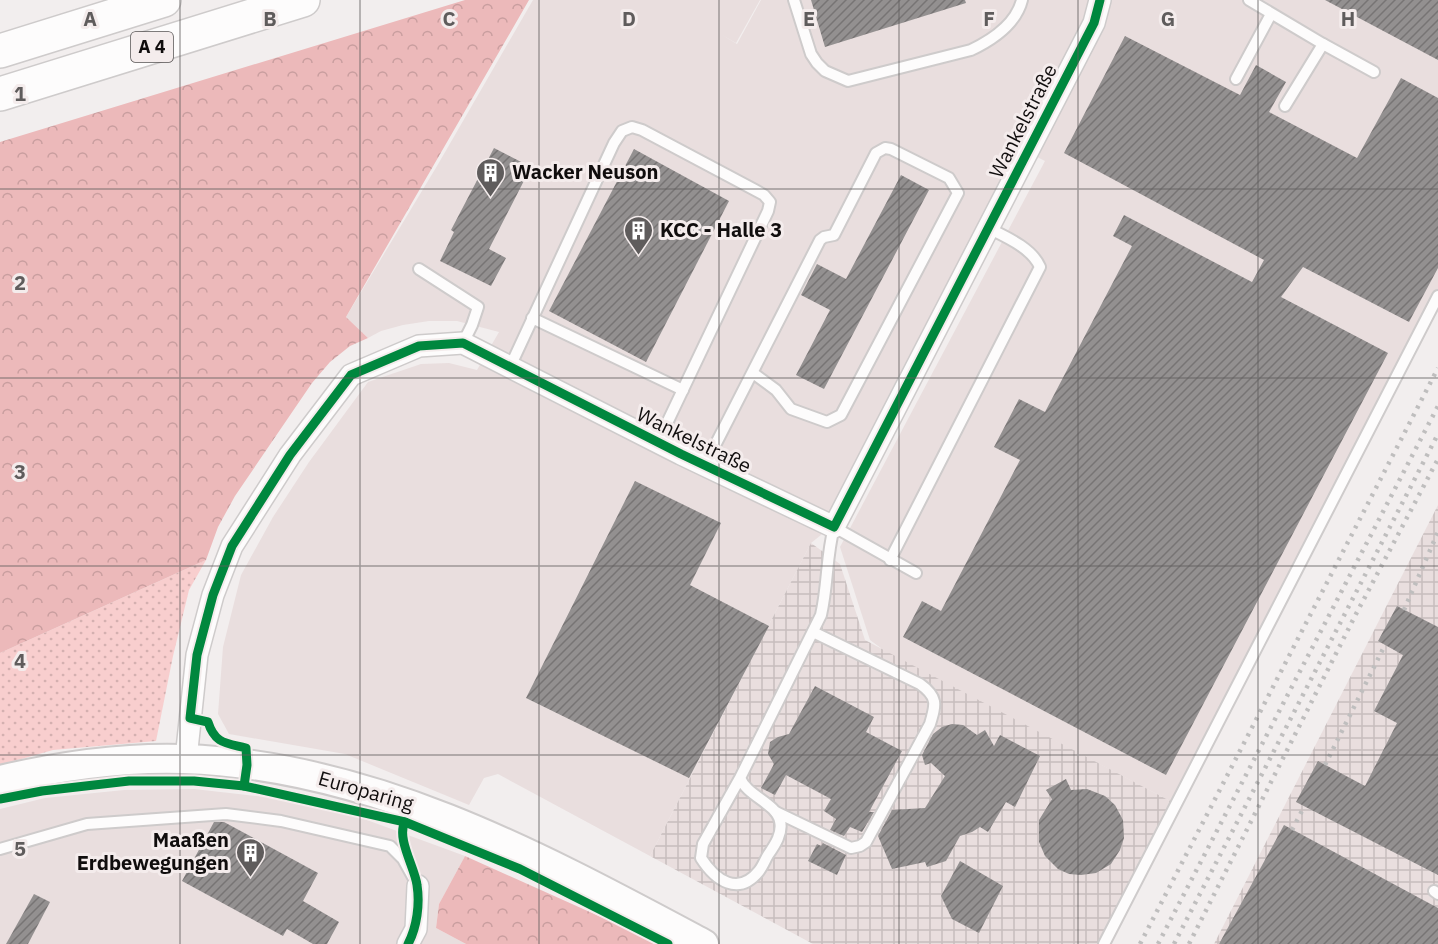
<svg xmlns="http://www.w3.org/2000/svg" width="1438" height="944" viewBox="0 0 1438 944" font-family="'IBM Plex Sans',sans-serif">
	<style>
		.built { fill: #e9dede }
		.industrial { fill: url(#industrial-grid) }
		.grass { fill: url(#grass-dots) }
		.forest { fill: url(#forest-crowns) }
		.building { fill: url(#building-hatch) }
		.lines { fill: none; stroke-linecap: round; stroke-linejoin: round }
		.lane-casing { stroke: #cecbcb; stroke-width: 14 }
		.street-casing { stroke: #cecbcb; stroke-width: 24 }
		.secondary-casing { stroke: #cecbcb; stroke-width: 32 }
		.highway-casing { stroke: #cecbcb; stroke-width: 36 }
		.lane { stroke: #fdfcfc; stroke-width: 10 }
		.street { stroke: #fdfcfc; stroke-width: 21 }
		.secondary { stroke: #fdfcfc; stroke-width: 28 }
		.highway { stroke: #fdfcfc; stroke-width: 33 }
		.rail { stroke: #bfbebe; stroke-width: 4.5; stroke-dasharray: 3 6; stroke-linecap: butt }
		.cycleway-casing { stroke: #f4ecec; stroke-width: 13 }
		.cycleway { stroke: #00873e; stroke-width: 9 }
		.grid { fill: none; stroke: #5f5c5c; stroke-width: 1.5; stroke-opacity: 0.55 }
		.labels { text-anchor: middle; stroke-width: 6; stroke-linejoin: round; paint-order: stroke }
		.shield { fill: #f4ecec; stroke: #545050; stroke-width: 1.5 }
		.shield-label { font-size: 18px; font-weight: bold; fill: #100d0d }
		.street-label { font-size: 20px; fill: #100d0d; stroke: #f4ecec }
		.poi-label { font-size: 20px; font-weight: bold; fill: #100d0d; stroke: #f4ecec; text-anchor: start }
		.grid-label { font-size: 20px; text-anchor: middle; font-weight: bold; fill: #5f5c5c; stroke: #f4ecec; stroke-width: 6; stroke-linejoin: round; paint-order: stroke }
	</style>
	<defs>
		<pattern id="industrial-grid" width="8" height="8" patternUnits="userSpaceOnUse" patternTransform="scale(1.5)"><rect width="8" height="8" fill="#e9dede"/><path d="M0 4h8M4 0v8" fill="none" stroke="#c7bdbd"/></pattern>
		<pattern id="grass-dots" width="8" height="8" patternUnits="userSpaceOnUse" patternTransform="scale(1.5)"><rect width="8" height="8" fill="#f8cece"/><path d="M2 2h.1M6 6h.1" fill="none" stroke="#d4b0b0" stroke-width="1.8" stroke-linecap="round"/></pattern>
		<pattern id="forest-crowns" width="20" height="18" patternUnits="userSpaceOnUse" patternTransform="scale(1.5)"><rect width="20" height="18" fill="#ecb9ba"/><path d="M2 6a3 3 0 1 1 6 0M12 15a3 3 0 1 1 6 0" fill="none" stroke="#c99e9f"/></pattern>
		<pattern id="building-hatch" width="6" height="6" patternUnits="userSpaceOnUse" patternTransform="scale(1.5)"><rect width="6" height="6" fill="#939090"/><path d="M-1 1l2-2M0 6l6-6M5 7l2-2" fill="none" stroke="#777474"/></pattern>
	</defs>
	<rect width="100%" height="100%" fill="#f2eeee"/>
	<g class="built">
		<polygon points="533,0 760,0 736,43 722,35 737,44 761,0 1438,0 1438,290 1174,803 889,654 870,640 840,547 1045,161 1019,148 821,535 811,543 650,856 498,774 484,778 469,805 345,754 229,734 218,714 223,647 241,575 273,517 309,462 368,382 421,364 449,363 477,370 499,332 457,321 429,321 403,325 381,331 368,338 346,317 437,166"/>
		<polygon points="194,789 275,798 356,816 465,856 439,904 436,928 466,944 0,944 0,809 45,798 124,790"/>
	</g>
	<g class="industrial">
		<polygon points="1438,505 1438,944 1214,944"/>
		<polygon points="811,543 840,564 865,640 1174,803 1100,944 813,944 650,856"/>
	</g>
	<polygon class="grass" points="206,560 189,590 173,656 156,741 53,750 0,765 0,653"/>
	<g class="forest">
		<polygon points="465,0 529,0 346,317 368,338 350,346 330,362 312,383 235,496 218,527 206,560 0,653 0,142"/>
		<polygon points="465,856 630,930 655,944 466,944 436,928 439,904"/>
	</g>
	<g class="building">
		<polygon points="811,0 965,0 966,3 825,47"/>
		<polygon points="1325,0 1438,0 1438,60"/>
		<polygon points="1125,36 1240,95 1256,65 1286,82 1269,112 1357,158 1401,78 1438,98 1438,268 1409,322 1303,267 1281,297 1388,353 1166,775 903,637 922,601 941,611 1020,460 994,447 1019,399 1045,412 1132,246 1113,236 1124,215 1252,282 1264,260 1064,153"/>
		<polygon points="494,148 531,167 489,249 506,258 491,286 440,261 454,232 451,230"/>
		<polygon points="634,149 729,201 646,362 549,311"/>
		<polygon points="901,175 929,190 824,389 796,375 830,310 801,295 817,264 846,279"/>
		<polygon points="635,481 721,523 690,585 769,626 689,778 526,698"/>
		<polygon points="1397,606 1438,627 1438,875 1296,802 1318,761 1365,786 1397,723 1374,711 1403,655 1378,641"/>
		<polygon points="815,686 874,717 866,732 902,751 869,812 874,812 862,832 850,827 844,836 830,830 836,819 824,811 831,799 786,775 775,795 761,788 774,764 768,754 770,742 778,737 789,734"/>
		<polygon points="952,724 963,725 977,735 985,730 994,746 1000,735 1040,756 1015,807 1006,802 988,832 980,827 972,832 960,836 946,861 927,867 925,862 892,869 878,836 892,810 925,808 945,776 931,763 925,765 922,755 933,734 942,727"/>
		<polygon points="1066,779 1071,790 1087,789 1105,796 1115,805 1123,820 1124,838 1120,850 1111,864 1096,873 1081,875 1069,874 1058,869 1045,856 1039,842 1039,820 1052,799 1046,790"/>
		<polygon points="214,822 224,822 318,873 303,901 339,922 327,944 313,944 287,929 283,936 182,881"/>
		<polygon points="1284,825 1438,908 1438,944 1219,944"/>
		<polygon points="823,843 846,855 837,875 808,861 817,844 821,846"/>
		<polygon points="960,861 1003,886 979,933 952,919 941,896"/>
		<polygon points="34,894 50,902 28,944 6,944"/>
	</g>
	<g class="lines">
		<defs>
			<g id="lane">
				<path d="M794,0L811,54L817,63L825,71L848,81L971,50C992,40 1016,24 1022,0"/>
				<polyline points="1249,0 1323,44 1374,72"/>
				<polyline points="1236,79 1271,14"/>
				<polyline points="1285,106 1323,44"/>
				<polyline points="419,269 478,307 472,325 463,343"/>
				<polyline points="532,318 683,390"/>
				<polyline points="510,367 614,143 622,131 632,127 642,130 755,190 764,195 770,202 768,211 658,442"/>
				<polyline points="705,465 820,240 824,237 834,235 876,153 885,148 891,149 949,178 958,193 841,415 827,422 791,409 776,390 753,373"/>
				<path d="M890,560L1040,267C1032,248 1006,237 988,228"/>
				<path d="M740,778L703,844L701,858C715,880 738,897 759,871C763,866 765,860 768,855C775,845 783,833 780,821C776,803 747,796 740,778L821,615C828,585 826,557 834,527L916,573"/>
				<path d="M776,812L851,848L860,846L866,842L930,724C936,704 938,697 920,684L813,632"/>
				<polyline points="0,849 87,824 226,814 281,821 390,846 403,859 418,886"/>
				<polyline points="1434,891 1438,894"/>
				<polyline points="1104,944 1438,296"/>
			</g>
			<g id="street">
				<polyline points="186,759 197,655 213,595 232,546 290,455 351,375 419,346 463,343 681,454 834,527 1094,23 1100,0"/>
				<polyline points="408,944 416,929 418,886"/>
			</g>
			<path id="secondary" d="M0,780C60,766 123,757 184,759C373,765 541,857 704,944"/>
			<g id="highway">
				<polyline points="0,51 164,0"/>
				<polyline points="0,94 303,0"/>
			</g>
		</defs>
		<use href="#lane" class="lane-casing"/>
		<use href="#street" class="street-casing"/>
		<use href="#secondary" class="secondary-casing"/>
		<use href="#highway" class="highway-casing"/>
		<use href="#lane" class="lane"/>
		<use href="#street" class="street"/>
		<use href="#secondary" class="secondary"/>
		<use href="#highway" class="highway"/>
		<g class="rail">
			<polyline points="1404,610 1438,532"/>
			<polyline points="1325,765 1385,645"/>
			<polyline points="1292,830 1304,807"/>
			<polyline points="1140,944 1438,368"/>
			<polyline points="1158,944 1438,406"/>
			<polyline points="1174,944 1438,434"/>
			<polyline points="1189,944 1356,614 1438,459"/>
		</g>
		<defs>
			<g id="cycleway">
				<path d="M244,786L247,765L246,748C226,743 215,744 208,722L190,718L197,655L213,595L232,546L290,455L351,375L419,346L463,343L681,454L834,527L1094,23L1100,0"/>
				<polyline points="0,799 42,791 129,781 194,781 244,786 405,822 520,869 668,944"/>
				<path d="M405,822C396,838 415,868 417,885C420,904 417,927 408,944"/>
			</g>
		</defs>
		<use href="#cycleway" class="cycleway-casing"/>
		<use href="#cycleway" class="cycleway"/>
	</g>
	<path class="grid" d="M180,0V944M360,0V944M539,0V944M719,0V944M899,0V944M1078,0V944M1258,0V944M0,189H1438M0,378H1438M0,566H1438M0,755H1438"/>
	<defs>
		<symbol id="building-pin" viewBox="-11 -11 22 30"><path d="M0 17L-7.5 6A9.5 9.5 0 1 1 7.5 6Z" fill="#5f5c5c" stroke="#f4ecec"/><path d="M-4-6H4V6H1V3H-1V6H-4ZM-2.5-4.3h1.7v1.8h-1.7ZM.8-4.3h1.7v1.8H.8ZM-2.5-1h1.7V.8h-1.7ZM.8-1h1.7V.8H.8Z" fill="#fff"/></symbol>
	</defs>
	<g fill-rule="evenodd">
		<use href="#building-pin" x="474" y="156" width="33" height="45"/>
		<use href="#building-pin" x="622" y="214" width="33" height="45"/>
		<use href="#building-pin" x="234" y="836" width="33" height="45"/>
	</g>
	<g class="labels">
		<rect class="shield" x="131" y="32" width="42" height="30" rx="4.5"/>
		<g class="shield-label">
			<text x="152" y="53">A 4</text>
		</g>
		<g class="street-label">
			<text transform="translate(1023 121) rotate(-63)" y="7">Wankelstraße</text>
			<text transform="translate(694 440) rotate(26)" y="7">Wankelstraße</text>
			<text transform="translate(366 791) rotate(16)" y="7">Europaring</text>
		</g>
		<g class="poi-label">
			<text x="512" y="179">Wacker Neuson</text>
			<text x="660" y="237">KCC - Halle 3</text>
			<text x="229" y="847" text-anchor="end">Maaßen<tspan x="229" dy="23">Erdbewegungen</tspan></text>
		</g>
	</g>
	<g class="grid-label">
		<text x="90" y="26">A</text>
		<text x="270" y="26">B</text>
		<text x="449" y="26">C</text>
		<text x="629" y="26">D</text>
		<text x="809" y="26">E</text>
		<text x="989" y="26">F</text>
		<text x="1168" y="26">G</text>
		<text x="1348" y="26">H</text>
		<text x="20" y="101">1</text>
		<text x="20" y="290">2</text>
		<text x="20" y="479">3</text>
		<text x="20" y="668">4</text>
		<text x="20" y="856">5</text>
	</g>
</svg>
